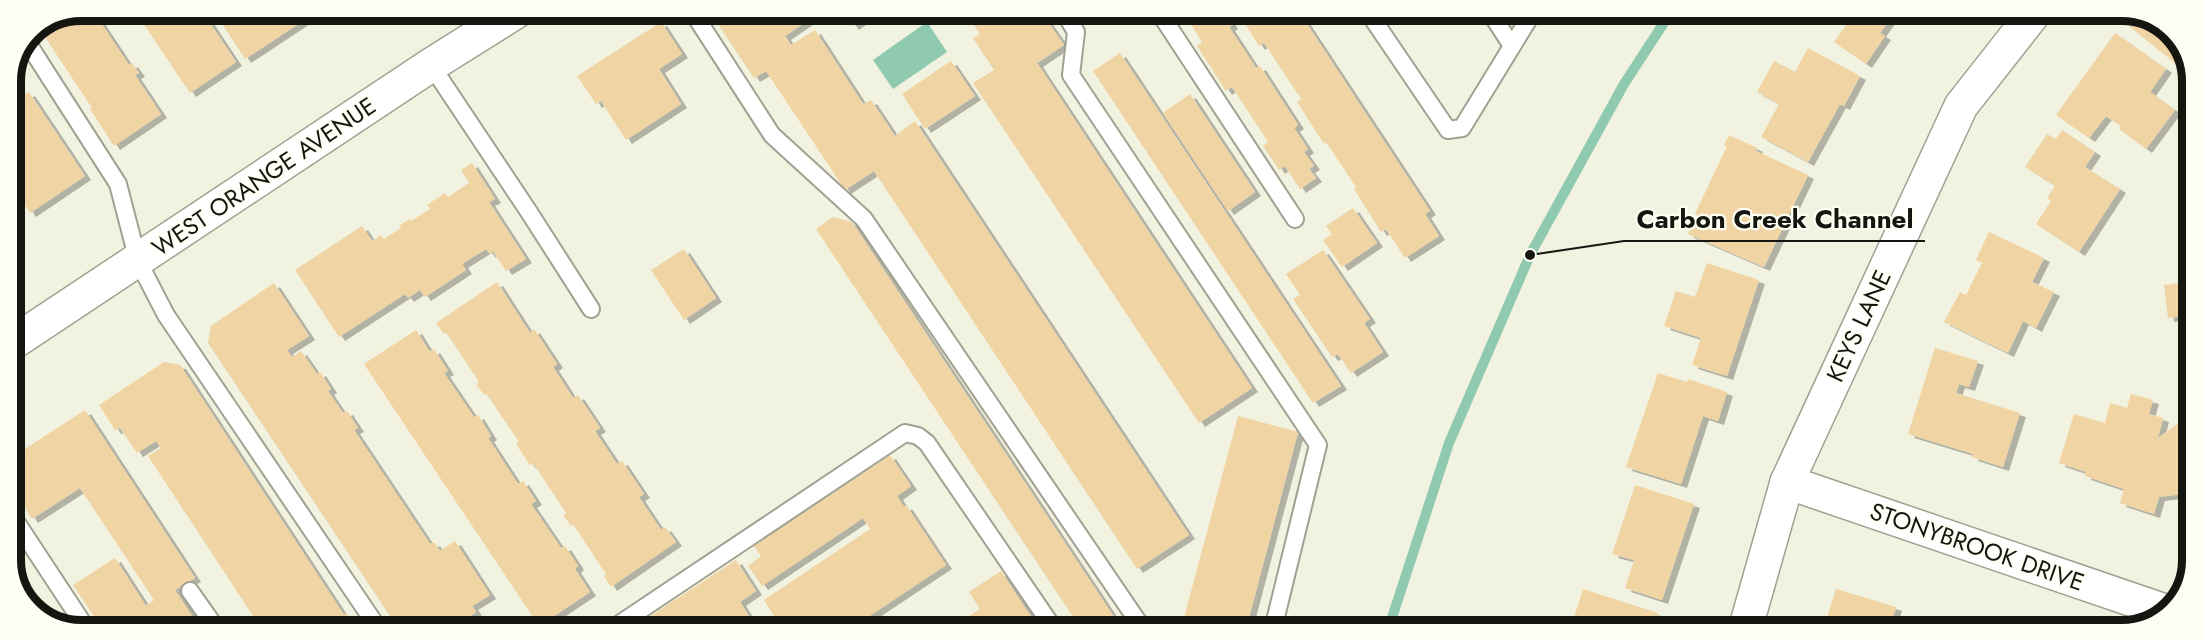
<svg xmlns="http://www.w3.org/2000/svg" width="2203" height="641" viewBox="0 0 2203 641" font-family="Jost,sans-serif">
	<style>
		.water { fill: #8fc9af }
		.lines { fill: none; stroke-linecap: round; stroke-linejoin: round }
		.stream { stroke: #8fc9af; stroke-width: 10 }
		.building { fill: #f1d4a3; filter: url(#shadow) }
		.lane-casing { stroke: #a1a191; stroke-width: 20 }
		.street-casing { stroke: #a1a191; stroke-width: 36 }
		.secondary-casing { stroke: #a1a191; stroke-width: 36 }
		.lane { stroke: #fff; stroke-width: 16 }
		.street { stroke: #fff; stroke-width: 33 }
		.secondary { stroke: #fff; stroke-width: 33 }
		.labels { text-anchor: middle; stroke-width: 4.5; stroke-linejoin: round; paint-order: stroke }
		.street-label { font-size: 24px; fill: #161610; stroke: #fefff4 }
		.rim { fill: none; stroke: #161610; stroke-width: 8 }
		.leader { fill: none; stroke: #161610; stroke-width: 2 }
		.callout-dot { fill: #161610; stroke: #fefff4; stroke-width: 2 }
		.callout-label { font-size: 26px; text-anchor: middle; font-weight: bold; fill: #161610; stroke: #fefff4; stroke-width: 4.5; stroke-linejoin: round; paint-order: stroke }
	</style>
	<defs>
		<filter id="shadow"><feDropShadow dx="6" dy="4" stdDeviation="0" flood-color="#0004"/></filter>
	</defs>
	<rect width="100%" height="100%" fill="#f1f2e0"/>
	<polygon class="water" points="927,22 947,52 893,89 873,60"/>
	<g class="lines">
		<polyline class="stream" points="1388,630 1449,443 1530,255 1624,84 1671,12"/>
	</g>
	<g class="building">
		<polygon points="81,11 93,11 129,65 132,63 139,73 135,75 161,114 114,146 90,109 92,108 39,28"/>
		<polygon points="135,11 202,11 236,62 190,93"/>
		<polygon points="216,11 318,11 245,59 215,13"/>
		<polygon points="721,11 822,11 785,36 791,45 815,30 863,104 871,100 895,136 915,121 1189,535 1137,569 874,171 845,190 766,71 754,78 713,17"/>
		<polygon points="842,11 875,11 853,26"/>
		<polygon points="965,12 1041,12 1064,45 1037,63 1252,388 1199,423 973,83 994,70 973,38 980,34"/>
		<polygon points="1185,12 1224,12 1232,25 1229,27 1256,68 1260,66 1298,125 1294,128 1308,149 1304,152 1314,166 1309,169 1316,178 1300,189 1285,166 1279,170 1263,146 1268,142 1232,87 1226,91 1197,46 1202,42 1184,13"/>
		<polygon points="1241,12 1299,12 1430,211 1425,214 1439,236 1405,258 1386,229 1381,232 1354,189 1356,187 1326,142 1324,144 1297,102 1301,99 1264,43 1259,46 1245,24 1248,22"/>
		<polygon points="1844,13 1894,13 1880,33 1885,36 1866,64 1834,42 1851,18"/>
		<polygon points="2141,13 2178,38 2184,54 2176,64 2130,27"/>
		<polygon points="661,22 682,54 659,69 681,104 626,140 601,101 596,104 577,76"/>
		<polygon points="2115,33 2166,69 2150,92 2175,110 2146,149 2119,129 2121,126 2106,116 2089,138 2056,115"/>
		<polygon points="1808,48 1860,76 1844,106 1840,104 1808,162 1761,137 1779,104 1757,92 1774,61 1795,72"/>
		<polygon points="1120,53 1341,386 1313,403 1093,71"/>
		<polygon points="951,61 975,96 925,129 902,94"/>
		<polygon points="11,80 22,96 29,92 85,176 30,213 11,184"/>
		<polygon points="1190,94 1255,192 1228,211 1163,113"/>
		<polygon points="2062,130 2095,152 2085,167 2120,189 2079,252 2036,224 2051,201 2047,198 2055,186 2025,167 2047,134 2056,139"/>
		<polygon points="1729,135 1757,148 1756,151 1808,175 1764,267 1688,234 1697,214 1695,214 1727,146 1724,145"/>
		<polygon points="472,163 495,199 489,202 526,259 506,271 493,251 490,254 486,249 462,264 466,270 425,297 420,290 408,298 405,294 339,337 295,270 362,226 372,241 381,235 384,239 401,228 400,225 410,219 411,221 430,209 427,205 445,193 448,197 469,183 461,170"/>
		<polygon points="1353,208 1377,243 1342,267 1323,240 1332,234 1326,226"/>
		<polygon points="833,217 852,222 1122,629 1081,629 816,229"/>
		<polygon points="1989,232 2044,258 2032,282 2054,292 2036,328 2023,321 2008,353 1944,322 1960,292 1966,295 1982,263 1976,260"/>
		<polygon points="2192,244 2191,315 2168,318 2164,285 2187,282 2182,245"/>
		<polygon points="684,249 716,298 684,320 651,270"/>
		<polygon points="1323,250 1370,319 1364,323 1383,352 1351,373 1338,354 1332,357 1293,299 1300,295 1286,274"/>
		<polygon points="1707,263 1759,280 1727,376 1692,365 1701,338 1664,326 1676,291 1695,297"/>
		<polygon points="497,282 530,333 534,329 557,364 553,367 573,398 578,395 600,428 595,431 617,464 622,461 644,494 639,497 661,530 665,527 676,542 611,587 604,576 606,574 573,524 571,526 563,515 566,513 533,463 530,465 516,444 519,442 486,393 484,395 476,384 479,382 446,332 444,334 436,323"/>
		<polygon points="274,283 309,336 287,350 292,357 301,351 317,374 320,372 331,389 328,391 343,413 347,411 358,428 354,430 430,544 434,542 440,551 455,541 490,595 472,606 476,612 463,621 459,616 442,628 398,628 208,343 211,326"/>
		<polygon points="416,330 430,352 434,349 448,371 444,373 474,417 478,415 491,436 488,438 518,484 523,481 536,501 531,504 561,548 565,546 578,566 575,569 590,592 539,626 364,364"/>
		<polygon points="1935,348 1978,361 1969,387 1959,384 1956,393 2020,413 2003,467 1972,457 1973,454 1967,452 1908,434"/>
		<polygon points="164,362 180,365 344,615 346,613 356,628 261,628 148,456 161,448 156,441 137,453 120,428 115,430 99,405"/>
		<polygon points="1658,373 1687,382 1688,379 1727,392 1718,421 1703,416 1681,484 1626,467"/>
		<polygon points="2131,394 2153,400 2149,414 2163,418 2158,438 2180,422 2191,438 2190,504 2183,494 2159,497 2154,514 2120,503 2124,489 2085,476 2086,472 2059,463 2074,414 2105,423 2110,403 2127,408"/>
		<polygon points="85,410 195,578 175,590 200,628 97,628 100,626 73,585 115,558 146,606 154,600 80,488 32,519 11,486 11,458"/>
		<polygon points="1238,416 1298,432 1246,629 1181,629"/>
		<polygon points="890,455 911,486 897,496 904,507 906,505 946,565 850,629 782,629 764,600 870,529 863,518 762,586 748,566 761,556 754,546"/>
		<polygon points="1635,485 1694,504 1662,600 1625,588 1634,560 1612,554"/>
		<polygon points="736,560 756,591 740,602 757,629 631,629"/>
		<polygon points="1001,571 1039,629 949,629 980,609 969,592"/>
		<polygon points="1583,589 1658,613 1653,630 1570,630"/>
		<polygon points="1836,589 1896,607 1890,627 1897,630 1823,630"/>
		<polygon points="1944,623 1965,630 1942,630"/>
	</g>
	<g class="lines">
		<defs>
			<g id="lane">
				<polyline points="692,11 772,135 864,219 1143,629"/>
				<polyline points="1064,12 1076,32 1071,75 1318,445 1273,629"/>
				<polyline points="1159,12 1295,219"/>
				<polyline points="1368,12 1448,130 1462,128 1533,12"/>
				<polyline points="1490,12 1512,46"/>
				<polyline points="27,42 118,184 138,261 166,315 378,628"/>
				<polyline points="431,65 529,212 591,309"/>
				<polyline points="11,514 86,628"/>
				<polyline points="190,591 216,628"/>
				<polyline points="612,629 905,433 918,436 927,443 1054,629"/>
			</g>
			<g id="street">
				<polyline points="1787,482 2168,612"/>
				<polyline points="1745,630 1787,482 1961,106 2034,13"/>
			</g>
			<polyline id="secondary" points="11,344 431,65 517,11"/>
		</defs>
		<use href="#lane" class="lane-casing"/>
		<use href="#street" class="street-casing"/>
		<use href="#secondary" class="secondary-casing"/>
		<use href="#lane" class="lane"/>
		<use href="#street" class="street"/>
		<use href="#secondary" class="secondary"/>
	</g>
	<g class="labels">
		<g class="street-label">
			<text transform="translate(264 177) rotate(-34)" y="8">WEST ORANGE AVENUE</text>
			<text transform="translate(1859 326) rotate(-65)" y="8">KEYS LANE</text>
			<text transform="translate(1977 547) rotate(19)" y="8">STONYBROOK DRIVE</text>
		</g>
	</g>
	<path d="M0 0H2203V641H0ZM81 21H2122A60 60 0 0 1 2182 81V560A60 60 0 0 1 2122 620H81A60 60 0 0 1 21 560V81A60 60 0 0 1 81 21Z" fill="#fefff4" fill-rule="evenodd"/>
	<path class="rim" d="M81 21H2122A60 60 0 0 1 2182 81V560A60 60 0 0 1 2122 620H81A60 60 0 0 1 21 560V81A60 60 0 0 1 81 21Z"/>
	<path class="leader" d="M1530 255L1624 241H1925"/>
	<circle class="callout-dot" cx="1530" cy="255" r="6"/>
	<g class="callout-label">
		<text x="1775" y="228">Carbon Creek Channel</text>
	</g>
</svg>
